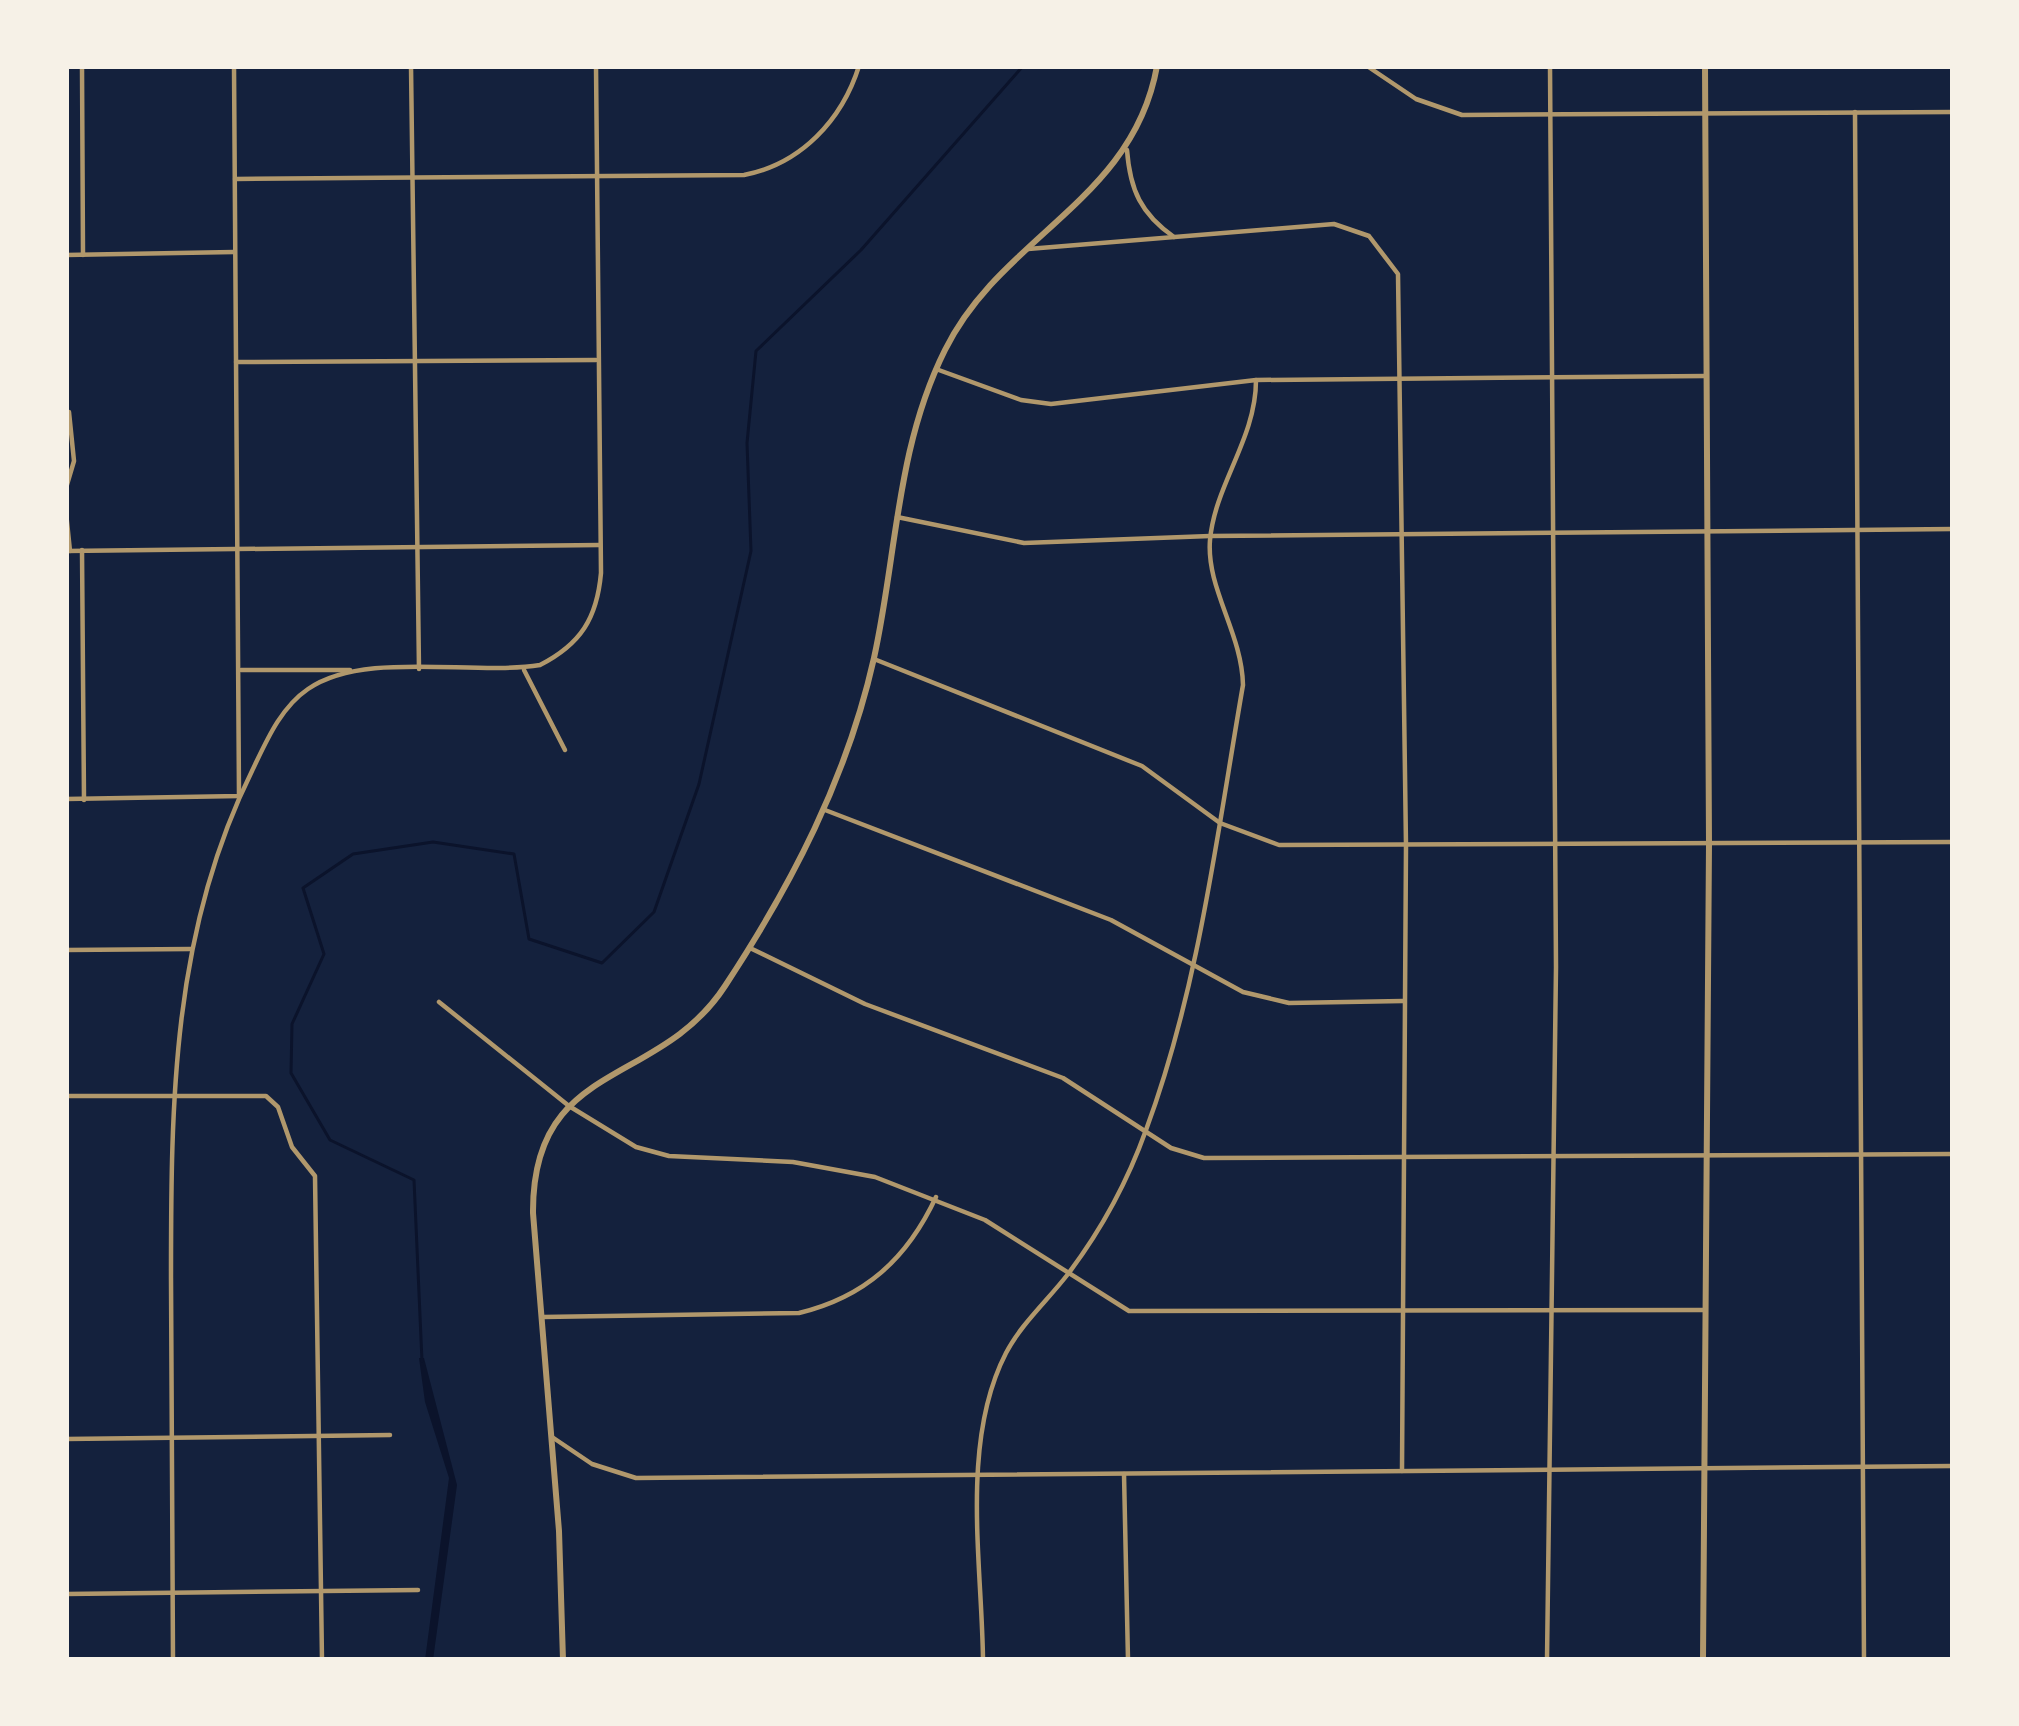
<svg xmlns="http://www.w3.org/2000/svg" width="2019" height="1726" viewBox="0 0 2019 1726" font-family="'Open Sans',sans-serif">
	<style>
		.water { fill: #0b132b }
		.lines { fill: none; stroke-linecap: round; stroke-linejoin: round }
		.stream { stroke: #0b132b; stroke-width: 3 }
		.minor { stroke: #b1986c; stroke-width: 4.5 }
		.tertiary { stroke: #b1986c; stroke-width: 6 }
	</style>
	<rect width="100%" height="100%" fill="#14213d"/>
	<polygon class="water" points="419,1358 424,1358 457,1485 433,1660 425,1660 449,1478 425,1402"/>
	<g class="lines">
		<polyline class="stream" points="422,1361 414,1180 330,1140 291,1073 292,1024 324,954 303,888 353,854 433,842 514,854 529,939 602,963 654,912 699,784 751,551 747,443 756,351 861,250 1023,66"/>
		<g class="minor">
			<polyline points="82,66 83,255"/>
			<polyline points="411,66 419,669"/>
			<polyline points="1367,66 1416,99 1462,115 1953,112"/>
			<polyline points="1855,112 1864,1660"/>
			<path d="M1127,150C1130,190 1141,214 1174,237"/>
			<path d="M235,179L744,175C801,164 842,120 859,66"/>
			<polyline points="1028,249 1334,224 1369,236 1398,274 1406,846 1402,1471"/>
			<polyline points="66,255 234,252"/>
			<polyline points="236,362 596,360"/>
			<polyline points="936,369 1021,400 1051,404 1256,380 1706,376"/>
			<polyline points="66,488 74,461 69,412"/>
			<polyline points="66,512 70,551"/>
			<polyline points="897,517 1024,543 1210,536 1953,529"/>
			<polyline points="82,550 84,800"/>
			<polyline points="66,551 600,545"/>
			<polyline points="874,659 1142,766 1220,823 1279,845 1953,842"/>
			<polyline points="241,670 350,670"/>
			<polyline points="524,670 565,750"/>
			<polyline points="66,799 239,796 234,66"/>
			<polyline points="825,810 1111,920 1243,992 1289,1003 1403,1001"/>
			<polyline points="750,948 865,1004 1063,1078 1171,1148 1204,1158 1953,1154"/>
			<polyline points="66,950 191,949"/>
			<polyline points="439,1002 569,1106 636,1147 669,1156 793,1162 875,1177 985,1220 1129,1311 1704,1310"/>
			<polyline points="66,1096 266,1096 278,1107 292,1147 315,1176 322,1660"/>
			<path d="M543,1317L799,1313C865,1297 907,1259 936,1197"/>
			<polyline points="552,1437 592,1464 636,1478 1953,1466"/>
			<polyline points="66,1439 390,1435"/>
			<polyline points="1124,1474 1128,1660"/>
			<polyline points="66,1594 418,1590"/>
			<path d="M173,1660C173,1533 171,1405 171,1278C171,1102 172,932 252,771C266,742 280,708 308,689C364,650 473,676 540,665C581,644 597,618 601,573L596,66"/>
			<path d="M983,1660C982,1563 960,1442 1006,1353C1021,1324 1048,1300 1068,1274C1102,1229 1127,1183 1146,1130C1199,987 1217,834 1243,685C1242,633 1206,588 1210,540C1215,484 1256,439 1256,380"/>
			<polyline points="1547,1660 1556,967 1550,66"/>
		</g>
		<g class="tertiary">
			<path d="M563,1660L559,1531L533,1213C532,1059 658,1089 725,986C792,884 847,778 874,658C897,554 896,448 945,350C1002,235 1133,201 1157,66"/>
			<polyline points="1703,1660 1709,844 1705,66"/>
		</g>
	</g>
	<rect width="2019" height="1726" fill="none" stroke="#f6f1e7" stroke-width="138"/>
</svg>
